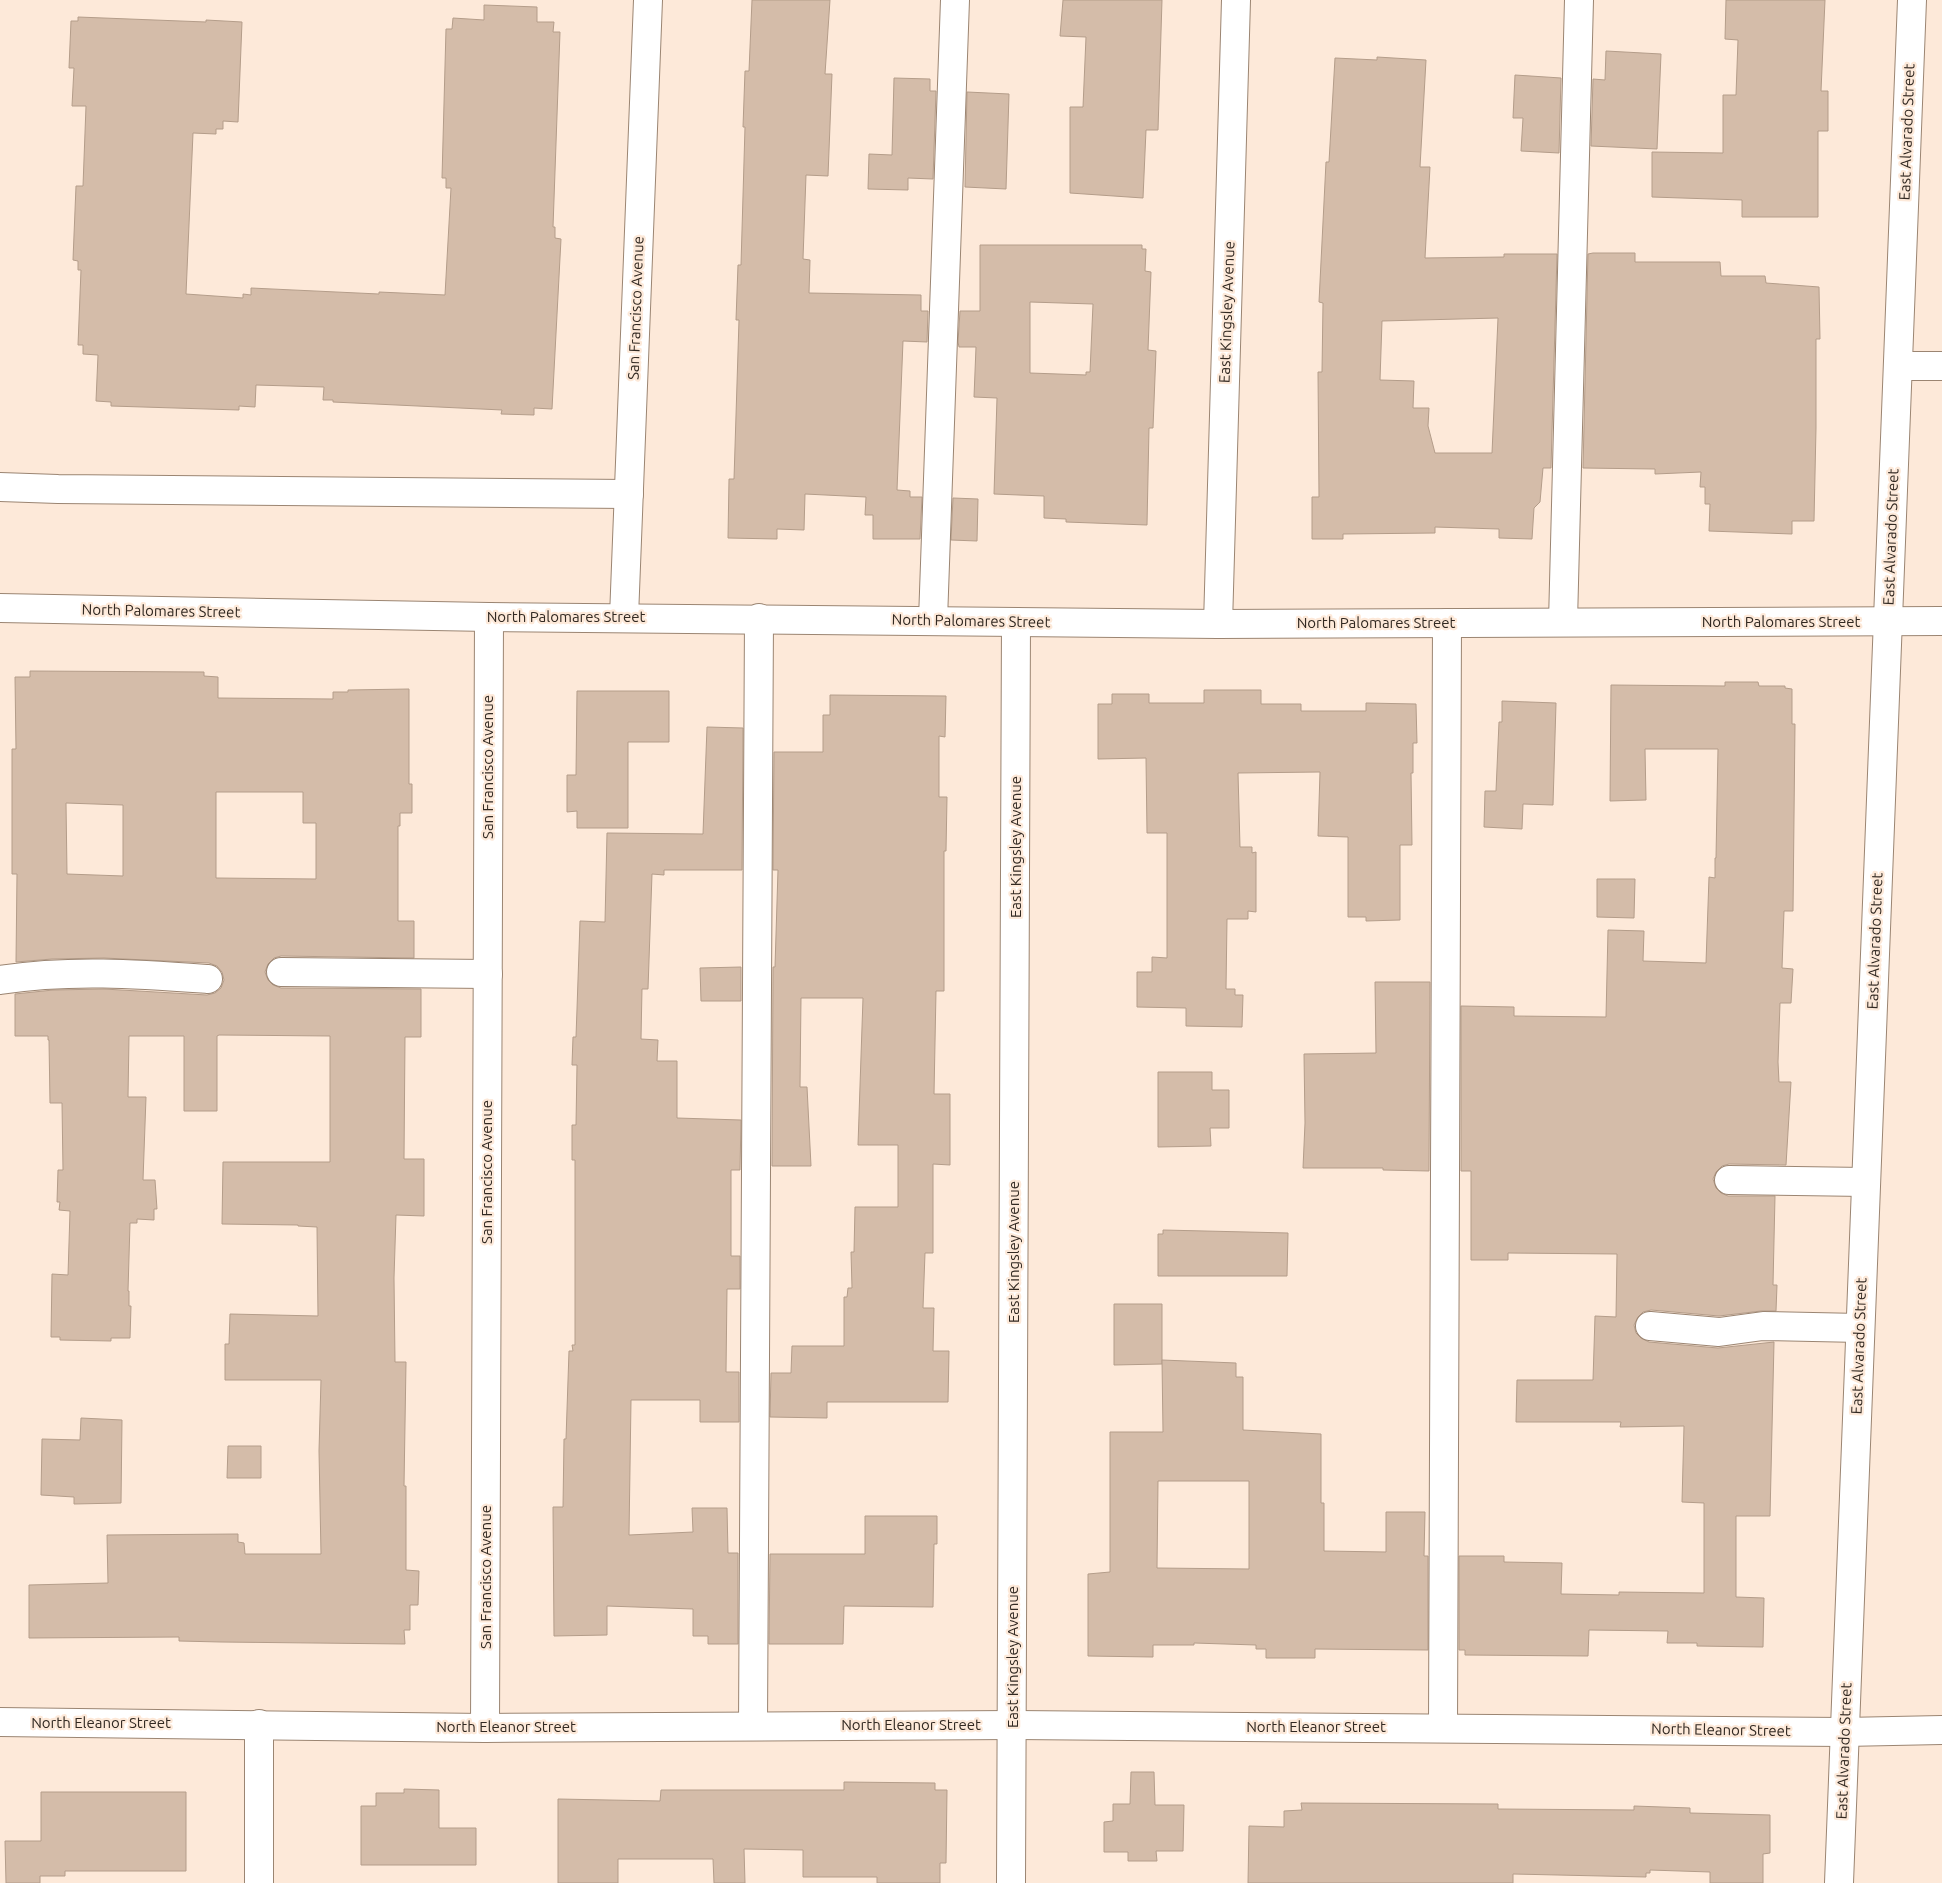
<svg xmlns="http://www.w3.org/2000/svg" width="1942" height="1883" viewBox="0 0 1942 1883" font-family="Ubuntu,sans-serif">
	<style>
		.building { fill: #d4bca9; stroke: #b49d8a; fill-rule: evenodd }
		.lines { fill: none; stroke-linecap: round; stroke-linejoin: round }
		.minor-casing { stroke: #9b8572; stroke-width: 30 }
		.minor { stroke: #fff; stroke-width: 28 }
		.labels { text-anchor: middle; stroke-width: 4.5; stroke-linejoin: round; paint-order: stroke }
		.street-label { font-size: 15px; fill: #322922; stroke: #fde9d9 }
	</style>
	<rect width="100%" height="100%" fill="#fde9d9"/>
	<g class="building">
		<polygon points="752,0 830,0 825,74 832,74 828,176 806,175 803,259 810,260 809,293 921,295 921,311 928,311 927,342 903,341 897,490 910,491 910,497 922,497 920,539 873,539 873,515 865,515 866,497 805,494 804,530 777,529 777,539 728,538 729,479 734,479 739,320 736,320 738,265 741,265 745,127 743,127 745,71 749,71"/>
		<polygon points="1063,0 1162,0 1158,130 1146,130 1143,198 1070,193 1070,107 1083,107 1086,37 1060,36"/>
		<polygon points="1726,0 1825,0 1821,91 1828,91 1828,131 1818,131 1818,217 1742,217 1742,200 1652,197 1652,152 1723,153 1723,95 1736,95 1738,40 1725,39"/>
		<polygon points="484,5 537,7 537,22 554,22 553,32 560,32 553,227 555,227 555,238 561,239 552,409 534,408 534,415 501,414 502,410 333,402 333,400 323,400 324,387 256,385 255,407 239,406 239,410 111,406 111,402 96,401 98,355 83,354 83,345 78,345 81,270 78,270 78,261 73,260 76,186 83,186 86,106 72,106 74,68 69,68 71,21 78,21 78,17 206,22 206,20 242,22 238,122 223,121 223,129 216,129 216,134 193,133 186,294 243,298 243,294 251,295 251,288 379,294 379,292 445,295 451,188 446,188 446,178 442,178 446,29 452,29 453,18 484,20"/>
		<polygon points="1606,51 1661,54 1657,149 1591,146 1593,79 1605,80"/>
		<path d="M1377,57L1426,60L1420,167H1430L1425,258L1504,257V254H1557L1551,468H1543L1540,502L1534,508L1532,539L1499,538V529L1435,527V533L1343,534V539H1312V497H1319L1318,372H1322L1323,303L1319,302L1326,162H1329L1335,58L1377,60ZM1498,318L1492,453H1435L1428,426L1429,408H1413L1414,381L1380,380L1382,321Z"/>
		<polygon points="1515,75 1561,78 1559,153 1521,151 1523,118 1513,118"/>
		<polygon points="894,78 930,79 930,91 936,91 933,179 908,178 908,190 868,189 869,154 892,155"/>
		<polygon points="967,92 1009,94 1006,189 965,187"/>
		<path d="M980,245H1142V249H1146L1145,271L1151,272L1148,350L1156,351L1153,428H1149L1147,525L1066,522V519L1044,518V496L994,494L997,398L974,397L976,347H959L958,342L960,311H980ZM1030,302L1093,304L1090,372H1086V375L1030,373Z"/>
		<polygon points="1593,253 1635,253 1635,262 1720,262 1721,276 1765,276 1766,283 1819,287 1820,339 1816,339 1816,428 1814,521 1792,521 1792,534 1709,531 1710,504 1705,504 1705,487 1700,487 1701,472 1655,474 1655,469 1583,468 1588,254"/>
		<polygon points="953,498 978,499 977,541 951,540"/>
		<path d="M30,671L204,672V676L218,677V698L333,699V692H348V690L409,689V784H412V813H400V826H398V921H414V958L281,956L274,958L268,964L265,972L268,980L273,985L281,988L421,989V1037H405L404,1159H424V1216L396,1215L394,1278L395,1362H406L404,1486H406V1570L419,1571L418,1605H410V1630H404L405,1644L221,1642L179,1641V1637L29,1638V1585L108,1583L107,1535L238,1534V1542L244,1543L245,1554H321L319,1451L321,1380H225V1344H229L230,1314L318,1316L317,1227L298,1226V1225L222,1224L223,1162H330V1036L219,1035L217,1036V1111H184V1036H129L128,1097H146L143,1180H155L157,1209H154V1220L137,1219V1223H130L128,1291H129V1306H131L130,1338H111V1341L60,1340V1337H51L52,1274L68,1275L70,1211L59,1210L60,1202H57L58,1170H63L62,1103H50L49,1040H48V1036H15V994L53,990L104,989L207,995L215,993L221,988L224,980L222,972L217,966L209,963L104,958L52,959L16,962L17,874H12V749H16L15,677H30ZM216,792H303V823H316V879L216,878ZM66,803L123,805V876L67,874Z"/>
		<polygon points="1725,682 1758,682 1759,686 1785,686 1785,688 1792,689 1792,724 1795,724 1793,911 1784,911 1782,968 1793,969 1791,1003 1780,1003 1778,1062 1779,1082 1791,1082 1786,1165 1729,1164 1722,1166 1716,1172 1713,1179 1716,1188 1721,1193 1728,1196 1775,1196 1773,1285 1777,1285 1776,1311 1761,1311 1719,1316 1651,1310 1643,1312 1638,1317 1634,1325 1636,1333 1641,1338 1649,1342 1718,1348 1774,1342 1770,1516 1736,1516 1736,1597 1764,1598 1763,1647 1697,1646 1697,1643 1667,1643 1668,1631 1589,1630 1588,1656 1465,1655 1465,1650 1459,1650 1459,1556 1504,1556 1504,1562 1562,1563 1561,1594 1619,1595 1619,1592 1704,1593 1704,1503 1682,1502 1684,1426 1620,1427 1621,1422 1516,1422 1517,1380 1593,1380 1595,1316 1616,1317 1617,1254 1508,1253 1508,1260 1471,1260 1471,1171 1461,1171 1461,1006 1514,1007 1514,1016 1606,1017 1608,930 1644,931 1643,961 1706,963 1709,877 1715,878 1715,858 1716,858 1718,749 1645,749 1646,800 1610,801 1611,685 1725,686"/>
		<polygon points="1204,690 1261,690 1261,704 1301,704 1301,711 1366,711 1366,703 1416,704 1417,743 1413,743 1413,773 1411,773 1412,845 1400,845 1400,920 1366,921 1366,917 1348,917 1348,837 1318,836 1320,772 1238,773 1240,847 1252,847 1252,853 1256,852 1256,912 1248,911 1248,919 1227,919 1226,989 1235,989 1235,995 1243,995 1242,1027 1186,1026 1186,1008 1137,1007 1137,972 1152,972 1152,957 1167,958 1167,833 1147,833 1146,758 1098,759 1098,704 1112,704 1112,694 1149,694 1149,703 1204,703"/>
		<polygon points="577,691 669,691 669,742 628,742 628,828 577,828 577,811 567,812 567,775 576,775"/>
		<polygon points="830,695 946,696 945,737 939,736 939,797 947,797 946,851 944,851 944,991 936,991 934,1094 950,1094 950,1165 933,1164 933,1253 925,1253 923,1308 934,1308 933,1351 949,1351 948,1402 827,1402 827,1418 770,1417 771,1373 791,1373 792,1346 844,1346 844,1297 847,1297 848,1288 852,1288 851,1252 854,1252 855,1207 898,1207 898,1145 858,1145 863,998 801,998 800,1087 807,1087 811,1166 772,1166 773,967 775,967 778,870 773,870 774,752 823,752 823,715 830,715"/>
		<polygon points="1502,701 1556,703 1553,805 1523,804 1522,829 1484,827 1485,791 1496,791 1499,722 1502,722"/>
		<polygon points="707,727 743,728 742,870 664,870 664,875 652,874 648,989 642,989 641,1039 658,1040 657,1061 677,1061 677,1118 741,1120 740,1170 731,1170 731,1256 740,1256 740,1289 727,1289 726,1372 739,1372 739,1422 700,1422 700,1400 631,1400 629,1535 693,1532 692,1508 727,1508 728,1553 738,1553 738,1644 708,1644 708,1636 693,1636 693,1609 607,1606 607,1635 554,1636 553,1507 563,1507 564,1439 566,1439 569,1351 573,1351 572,1345 575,1345 575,1160 572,1160 572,1125 576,1125 577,1065 572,1065 573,1037 576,1037 577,1009 580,921 605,922 607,833 703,834"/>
		<polygon points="1597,879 1635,879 1634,918 1597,917"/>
		<polygon points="741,967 741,1001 701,1001 700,968"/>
		<polygon points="1375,982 1430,982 1429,1171 1383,1170 1383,1168 1303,1168 1305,1123 1304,1054 1376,1053"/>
		<polygon points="1158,1072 1212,1072 1212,1090 1229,1090 1229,1128 1210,1128 1211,1146 1158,1147"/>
		<polygon points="1163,1230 1288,1233 1287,1276 1158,1276 1158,1234 1163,1234"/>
		<polygon points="1114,1304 1162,1304 1162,1364 1114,1365"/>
		<path d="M1162,1360L1236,1363V1377H1243V1430L1321,1434V1503H1324V1551L1386,1552V1512H1425L1424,1556H1428V1650L1315,1649V1658H1266V1649H1256V1645L1194,1643V1645H1153V1657L1088,1656V1574L1110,1572V1432H1163ZM1158,1481H1249V1569L1157,1568Z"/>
		<polygon points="81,1418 122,1420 121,1503 74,1504 74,1497 41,1495 42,1439 80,1440"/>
		<polygon points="228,1446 261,1446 261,1478 227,1478"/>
		<polygon points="865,1516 937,1516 937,1544 934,1544 933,1607 844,1606 843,1644 769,1644 770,1554 865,1554"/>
		<polygon points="1131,1772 1154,1772 1155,1805 1184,1805 1183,1851 1156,1851 1157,1861 1128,1861 1128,1852 1104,1852 1104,1822 1113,1821 1113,1804 1130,1804"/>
		<polygon points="844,1782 935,1783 935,1790 947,1790 946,1863 940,1863 940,1883 877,1883 877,1877 803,1877 803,1850 744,1849 745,1883 714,1883 713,1859 618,1859 618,1883 558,1883 558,1799 660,1801 661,1790 844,1790"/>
		<polygon points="404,1789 439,1790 439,1828 476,1828 476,1865 361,1865 361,1806 376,1806 376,1793 404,1793"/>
		<polygon points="41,1792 186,1792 186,1871 65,1871 65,1876 40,1876 40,1883 6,1883 5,1841 41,1841"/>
		<polygon points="1301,1803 1498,1804 1498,1809 1634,1810 1634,1806 1690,1808 1690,1813 1770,1815 1770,1853 1763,1854 1763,1883 1710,1883 1710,1872 1650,1870 1650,1873 1646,1873 1646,1877 1513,1874 1513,1883 1248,1883 1249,1826 1284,1827 1284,1811 1302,1810"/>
	</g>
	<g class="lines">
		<defs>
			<g id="minor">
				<polyline points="1898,366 1942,366"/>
				<polyline points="0,487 58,489 629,494"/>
				<polyline points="0,608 489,617 1218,624 1942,621"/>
				<polyline points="624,617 648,0"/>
				<polyline points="933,620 955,0"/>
				<polyline points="1563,622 1579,0"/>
				<polyline points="1218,624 1236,0"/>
				<polyline points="281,972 488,974"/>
				<path d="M0,980C70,969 138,974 208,979"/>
				<polyline points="1729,1180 1865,1182"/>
				<polyline points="1650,1326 1719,1332 1763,1326 1860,1328"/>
				<polyline points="0,1722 485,1728 1013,1725 1844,1732 1942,1730"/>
				<polyline points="259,1724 259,1883"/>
				<polyline points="753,1726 759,618"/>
				<polyline points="485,1728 489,617"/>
				<polyline points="1443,1728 1447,623"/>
				<polyline points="1011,1883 1016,622"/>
				<polyline points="1839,1883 1912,0"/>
			</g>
		</defs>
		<use href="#minor" class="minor-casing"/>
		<use href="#minor" class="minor"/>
	</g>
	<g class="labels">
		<g class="street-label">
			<text transform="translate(1907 132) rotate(-88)" y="5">East Alvarado Street</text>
			<text transform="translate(636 308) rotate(-88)" y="5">San Francisco Avenue</text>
			<text transform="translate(1227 312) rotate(-88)" y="5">East Kingsley Avenue</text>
			<text transform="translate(1891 537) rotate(-88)" y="5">East Alvarado Street</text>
			<text transform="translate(161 611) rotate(1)" y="5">North Palomares Street</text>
			<text x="566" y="622">North Palomares Street</text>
			<text transform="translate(971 621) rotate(1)" y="5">North Palomares Street</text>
			<text x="1781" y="627">North Palomares Street</text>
			<text x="1376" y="628">North Palomares Street</text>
			<text transform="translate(488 767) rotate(-90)" y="5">San Francisco Avenue</text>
			<text transform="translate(1016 847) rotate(-90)" y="5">East Kingsley Avenue</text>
			<text transform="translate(1875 941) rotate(-88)" y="5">East Alvarado Street</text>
			<text transform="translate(487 1172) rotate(-90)" y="5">San Francisco Avenue</text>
			<text transform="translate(1014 1252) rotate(-90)" y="5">East Kingsley Avenue</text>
			<text transform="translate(1859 1346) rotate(-88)" y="5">East Alvarado Street</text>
			<text transform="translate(486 1577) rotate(-90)" y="5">San Francisco Avenue</text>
			<text transform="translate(1013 1657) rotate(-90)" y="5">East Kingsley Avenue</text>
			<text x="101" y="1728">North Eleanor Street</text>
			<text x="911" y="1730">North Eleanor Street</text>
			<text x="506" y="1732">North Eleanor Street</text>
			<text x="1316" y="1732">North Eleanor Street</text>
			<text transform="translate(1721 1730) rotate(1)" y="5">North Eleanor Street</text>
			<text transform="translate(1844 1751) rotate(-88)" y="5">East Alvarado Street</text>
		</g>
	</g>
</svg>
